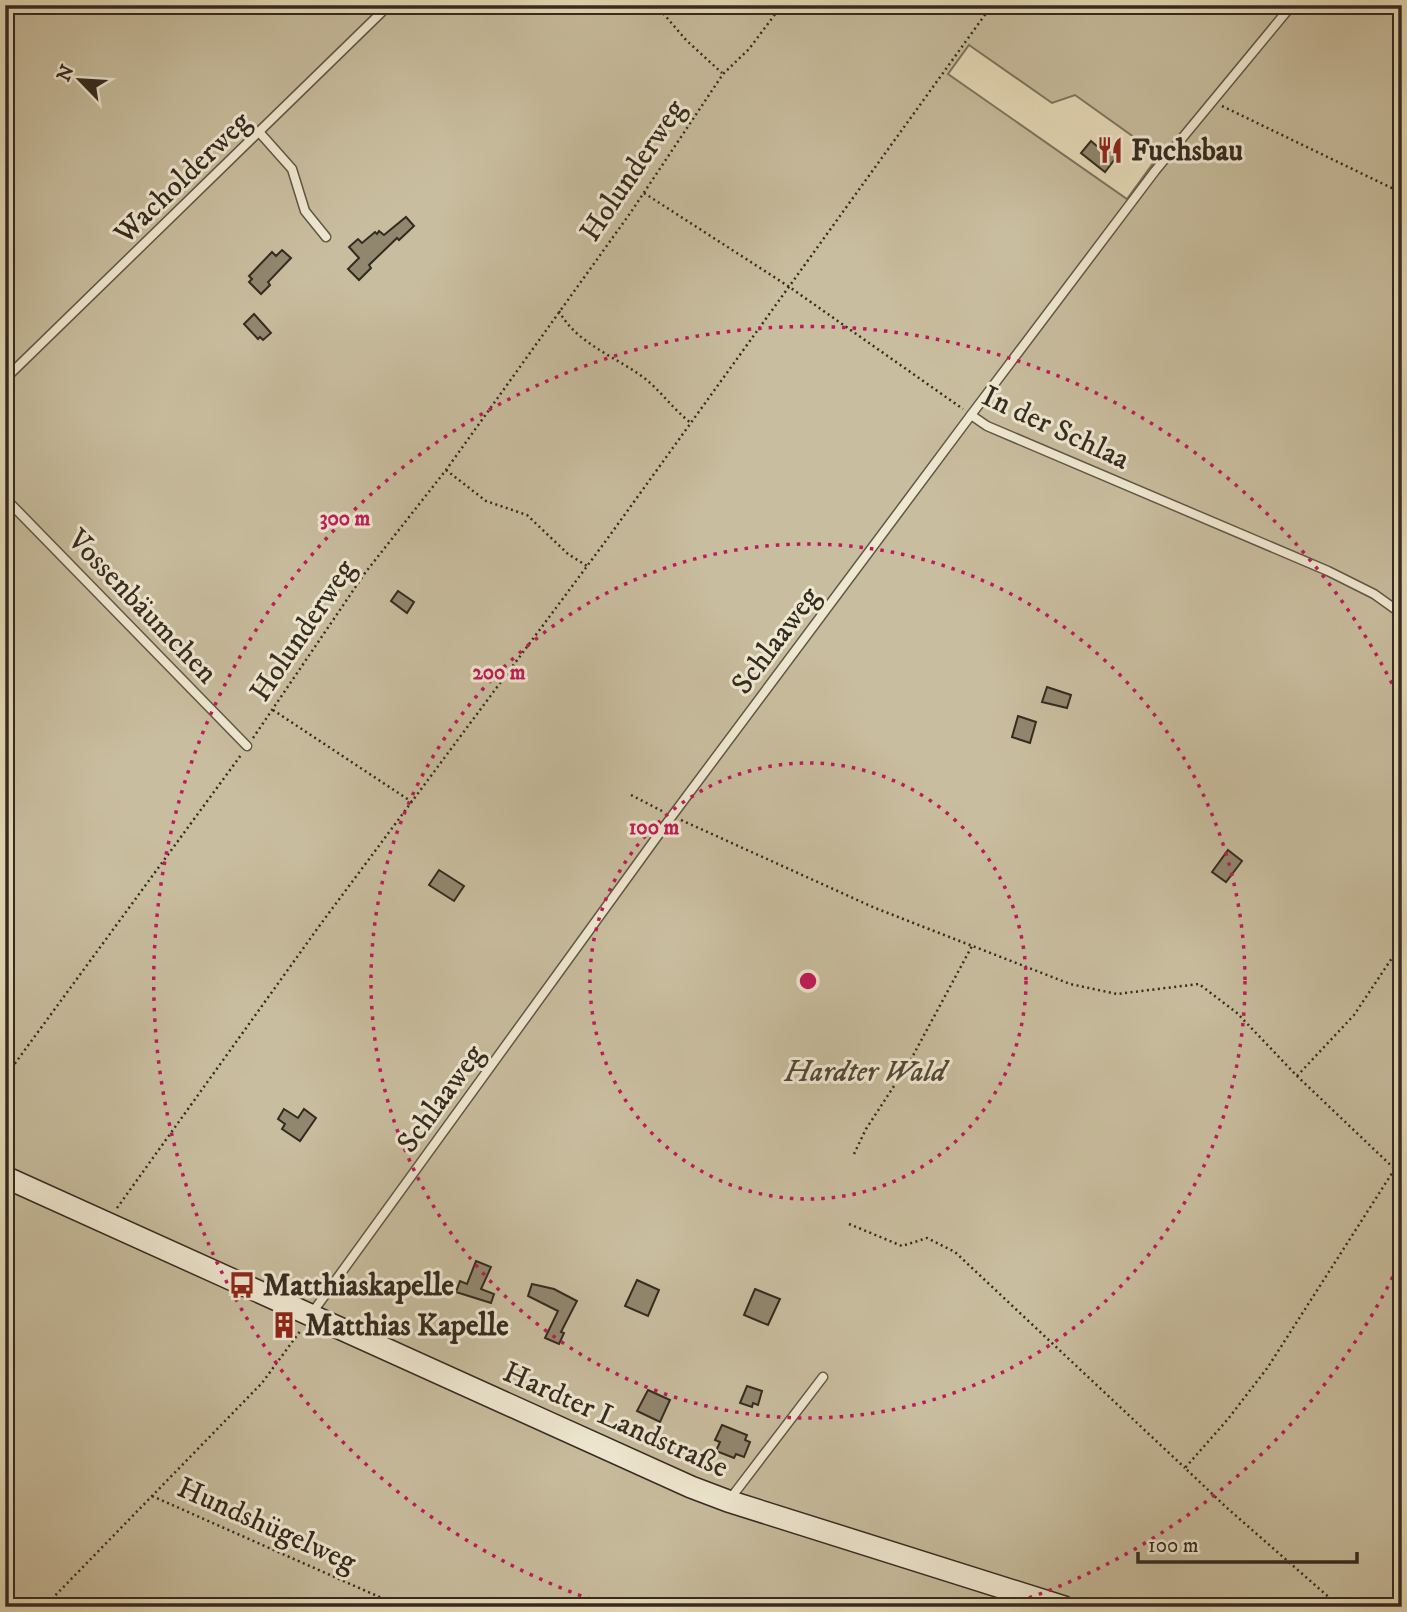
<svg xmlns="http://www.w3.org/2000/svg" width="1407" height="1612" viewBox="0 0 1407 1612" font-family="'IM FELL DW Pica',serif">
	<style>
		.green { fill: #c8bd9e; stroke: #7e745f; stroke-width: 2; fill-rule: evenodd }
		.building { fill: #91876f; stroke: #342b20; stroke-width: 2 }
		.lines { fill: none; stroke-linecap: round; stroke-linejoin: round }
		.service-casing { stroke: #605746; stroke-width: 11 }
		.secondary-casing { stroke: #342b20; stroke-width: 24 }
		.path { stroke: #342b20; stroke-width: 2.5; stroke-dasharray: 2 3.5; stroke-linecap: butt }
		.service { stroke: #efe8d1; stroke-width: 8 }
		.secondary { stroke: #efe8d1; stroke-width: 21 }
		.ring { fill: none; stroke: #c2185b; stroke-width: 3.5; stroke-dasharray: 3.5 7 }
		.labels { text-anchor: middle; stroke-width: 6; stroke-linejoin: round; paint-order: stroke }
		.poi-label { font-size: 30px; font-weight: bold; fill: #342b20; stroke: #efe8d1; text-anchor: start }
		.street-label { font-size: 30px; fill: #342b20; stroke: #efe8d1 }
		.park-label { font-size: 30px; font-style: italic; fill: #524839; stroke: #efe8d1 }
		.centre { fill: #c2185b; stroke: #efe8d1; stroke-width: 3.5 }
		.ring-label { font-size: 21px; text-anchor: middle; font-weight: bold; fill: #c2185b; stroke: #efe8d1; stroke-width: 6; stroke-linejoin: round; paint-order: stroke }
	</style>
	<rect width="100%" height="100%" fill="#e6dbb8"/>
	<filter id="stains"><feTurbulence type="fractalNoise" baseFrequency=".00286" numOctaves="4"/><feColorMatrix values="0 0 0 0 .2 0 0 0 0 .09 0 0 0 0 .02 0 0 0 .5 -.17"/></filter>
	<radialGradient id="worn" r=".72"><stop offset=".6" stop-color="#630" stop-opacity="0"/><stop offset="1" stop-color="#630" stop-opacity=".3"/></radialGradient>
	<path class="green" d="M5,5H1402V1607H5ZM969,45L1052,103L1075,95L1159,155L1127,199L948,74Z"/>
	<g class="building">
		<polygon points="1091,141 1098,147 1101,143 1104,145 1107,141 1121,151 1105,172 1081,153"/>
		<polygon points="406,217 414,226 399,240 397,238 369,265 371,268 359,280 348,269 359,258 349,247 358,239 362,243 375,232 377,234 379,231 384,235"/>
		<polygon points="282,250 291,258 268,282 270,285 261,294 249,282 252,279 249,276 272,252 276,256"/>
		<polygon points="254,314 271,333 263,340 260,337 258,339 244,324"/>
		<polygon points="398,591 414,602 407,613 391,601"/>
		<polygon points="1047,687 1071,695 1067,708 1042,702"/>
		<polygon points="1018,716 1036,722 1030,743 1012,737"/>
		<polygon points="1228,850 1242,861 1226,882 1212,872"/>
		<polygon points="439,870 464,886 454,901 429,885"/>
		<polygon points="284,1109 298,1118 304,1109 316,1118 300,1141 282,1129 285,1124 278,1119"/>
		<polygon points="476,1261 491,1267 481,1289 494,1294 491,1303 456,1292 460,1281 467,1284"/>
		<polygon points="637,1280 659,1290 648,1316 625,1306"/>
		<polygon points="532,1284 554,1289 577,1301 561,1332 564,1333 559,1344 545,1338 558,1311 528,1296"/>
		<polygon points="755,1289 780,1299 768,1325 744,1315"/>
		<polygon points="747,1386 762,1391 758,1405 753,1403 752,1407 740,1403"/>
		<polygon points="648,1390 670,1400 660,1422 637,1411"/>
		<polygon points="722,1425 747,1435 745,1440 750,1442 744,1457 736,1454 734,1458 716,1451 720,1442 715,1440"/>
	</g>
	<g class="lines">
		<defs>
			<g id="service">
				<polyline points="260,133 292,169 305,211 326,237"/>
				<polyline points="5,379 389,5"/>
				<polyline points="971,415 987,426 1328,571 1374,594 1402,614"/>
				<polyline points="5,498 247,746"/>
				<polyline points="312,1313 672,816 971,415 1155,171 1292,5"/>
				<polyline points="730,1499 823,1377"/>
			</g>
			<polyline id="secondary" points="5,1177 691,1487 728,1501 1064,1607"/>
		</defs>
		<use href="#service" class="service-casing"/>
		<use href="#secondary" class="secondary-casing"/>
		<g class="path">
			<polyline points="656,5 686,40 722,73"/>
			<polyline points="1222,106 1402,193"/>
			<polyline points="644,193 788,286 963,409"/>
			<path d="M559,311C577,345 620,358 648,381C663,394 674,410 691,423"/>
			<polyline points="446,470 486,501 527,515 568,554 587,566"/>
			<polyline points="273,710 412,802"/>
			<polyline points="253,738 365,573 446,470 631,212 723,74 749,49 782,5"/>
			<polyline points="631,795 662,811"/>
			<polyline points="681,820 875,908 1070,984 1117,994 1199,984 1237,1013 1297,1076 1402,1176"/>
			<polyline points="1297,1076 1354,1015 1402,943"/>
			<polyline points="5,1077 241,755"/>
			<polyline points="854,1154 866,1129 909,1063 972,946"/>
			<polyline points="117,1208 320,925 605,542 992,5"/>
			<polyline points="849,1224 902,1246 927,1238 955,1252 1185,1468"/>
			<polyline points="152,1496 402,1607"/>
			<polyline points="44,1607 262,1383 301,1330"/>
			<polyline points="1340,1607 1226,1507 1185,1468 1228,1419 1268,1367 1394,1170"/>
		</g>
		<use href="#service" class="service"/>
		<use href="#secondary" class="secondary"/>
	</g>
	<g class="ring">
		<circle cx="808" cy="981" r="218"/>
		<circle cx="808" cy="981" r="437"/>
		<path d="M1402 1258A655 655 0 0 1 1005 1606M611 1606A655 655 0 1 1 1402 704"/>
	</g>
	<defs>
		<symbol id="restaurant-bare" viewBox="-9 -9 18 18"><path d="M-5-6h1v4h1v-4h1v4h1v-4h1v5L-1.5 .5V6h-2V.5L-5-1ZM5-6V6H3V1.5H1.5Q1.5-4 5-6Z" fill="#8f2418" stroke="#efe8d1" stroke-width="2.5" paint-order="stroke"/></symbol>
		<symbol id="bus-bare" viewBox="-9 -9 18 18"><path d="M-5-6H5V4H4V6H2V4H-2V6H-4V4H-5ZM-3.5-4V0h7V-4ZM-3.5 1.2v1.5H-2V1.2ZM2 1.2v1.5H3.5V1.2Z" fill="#8f2418" stroke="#efe8d1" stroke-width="2.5" paint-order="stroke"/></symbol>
		<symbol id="building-bare" viewBox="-9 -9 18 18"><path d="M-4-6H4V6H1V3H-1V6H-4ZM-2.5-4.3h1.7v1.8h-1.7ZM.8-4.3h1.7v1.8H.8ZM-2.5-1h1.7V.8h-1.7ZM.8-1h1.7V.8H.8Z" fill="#8f2418" stroke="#efe8d1" stroke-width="2.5" paint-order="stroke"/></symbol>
	</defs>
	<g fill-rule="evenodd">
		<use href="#restaurant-bare" x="1091" y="131" width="38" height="38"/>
		<use href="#bus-bare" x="223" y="1266" width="38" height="38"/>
		<use href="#building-bare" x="265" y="1306" width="38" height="38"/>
	</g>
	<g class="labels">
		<g class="poi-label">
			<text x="1131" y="160">Fuchsbau</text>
			<text x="263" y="1295">Matthiaskapelle</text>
			<text x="305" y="1335">Matthias Kapelle</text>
		</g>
		<g class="street-label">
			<text transform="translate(632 170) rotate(-56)" y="10">Holunderweg</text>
			<text transform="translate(182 177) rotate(-44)" y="10">Wacholderweg</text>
			<text transform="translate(1056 427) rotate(25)" y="10">In der Schlaa</text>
			<text transform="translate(143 606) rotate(46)" y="10">Vossenbäumchen</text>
			<text transform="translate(302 630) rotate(-56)" y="10">Holunderweg</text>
			<text transform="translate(775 640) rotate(-53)" y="10">Schlaaweg</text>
			<text transform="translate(440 1098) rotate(-54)" y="10">Schlaaweg</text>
			<text transform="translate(616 1419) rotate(24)" y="10">Hardter Landstraße</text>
			<text transform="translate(267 1524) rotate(24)" y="10">Hundshügelweg</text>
		</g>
		<g class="park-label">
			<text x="865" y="1081">Hardter Wald</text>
		</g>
	</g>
	<circle cx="808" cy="981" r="10" class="centre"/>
	<g class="ring-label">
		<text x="345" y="525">300 m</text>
		<text x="499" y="679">200 m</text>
		<text x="654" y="834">100 m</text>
	</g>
	<rect width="1407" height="1612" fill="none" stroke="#e6dbb8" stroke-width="28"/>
	<rect x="7" y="7" width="1393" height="1598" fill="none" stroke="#342b20" stroke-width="3.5"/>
	<rect x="14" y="14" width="1379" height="1584" fill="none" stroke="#342b20" stroke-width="2"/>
	<g transform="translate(80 80) rotate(295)" stroke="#efe8d1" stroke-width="5" paint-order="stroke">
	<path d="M0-5L12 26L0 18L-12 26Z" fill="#342b20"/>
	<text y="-10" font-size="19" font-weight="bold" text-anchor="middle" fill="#342b20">N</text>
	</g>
	<path d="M1138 1552v10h219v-10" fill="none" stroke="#342b20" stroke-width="3.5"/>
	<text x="1148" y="1552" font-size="21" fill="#342b20" stroke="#efe8d1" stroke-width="5" paint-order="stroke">100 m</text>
	<rect width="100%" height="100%" filter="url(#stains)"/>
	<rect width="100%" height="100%" fill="url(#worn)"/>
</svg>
